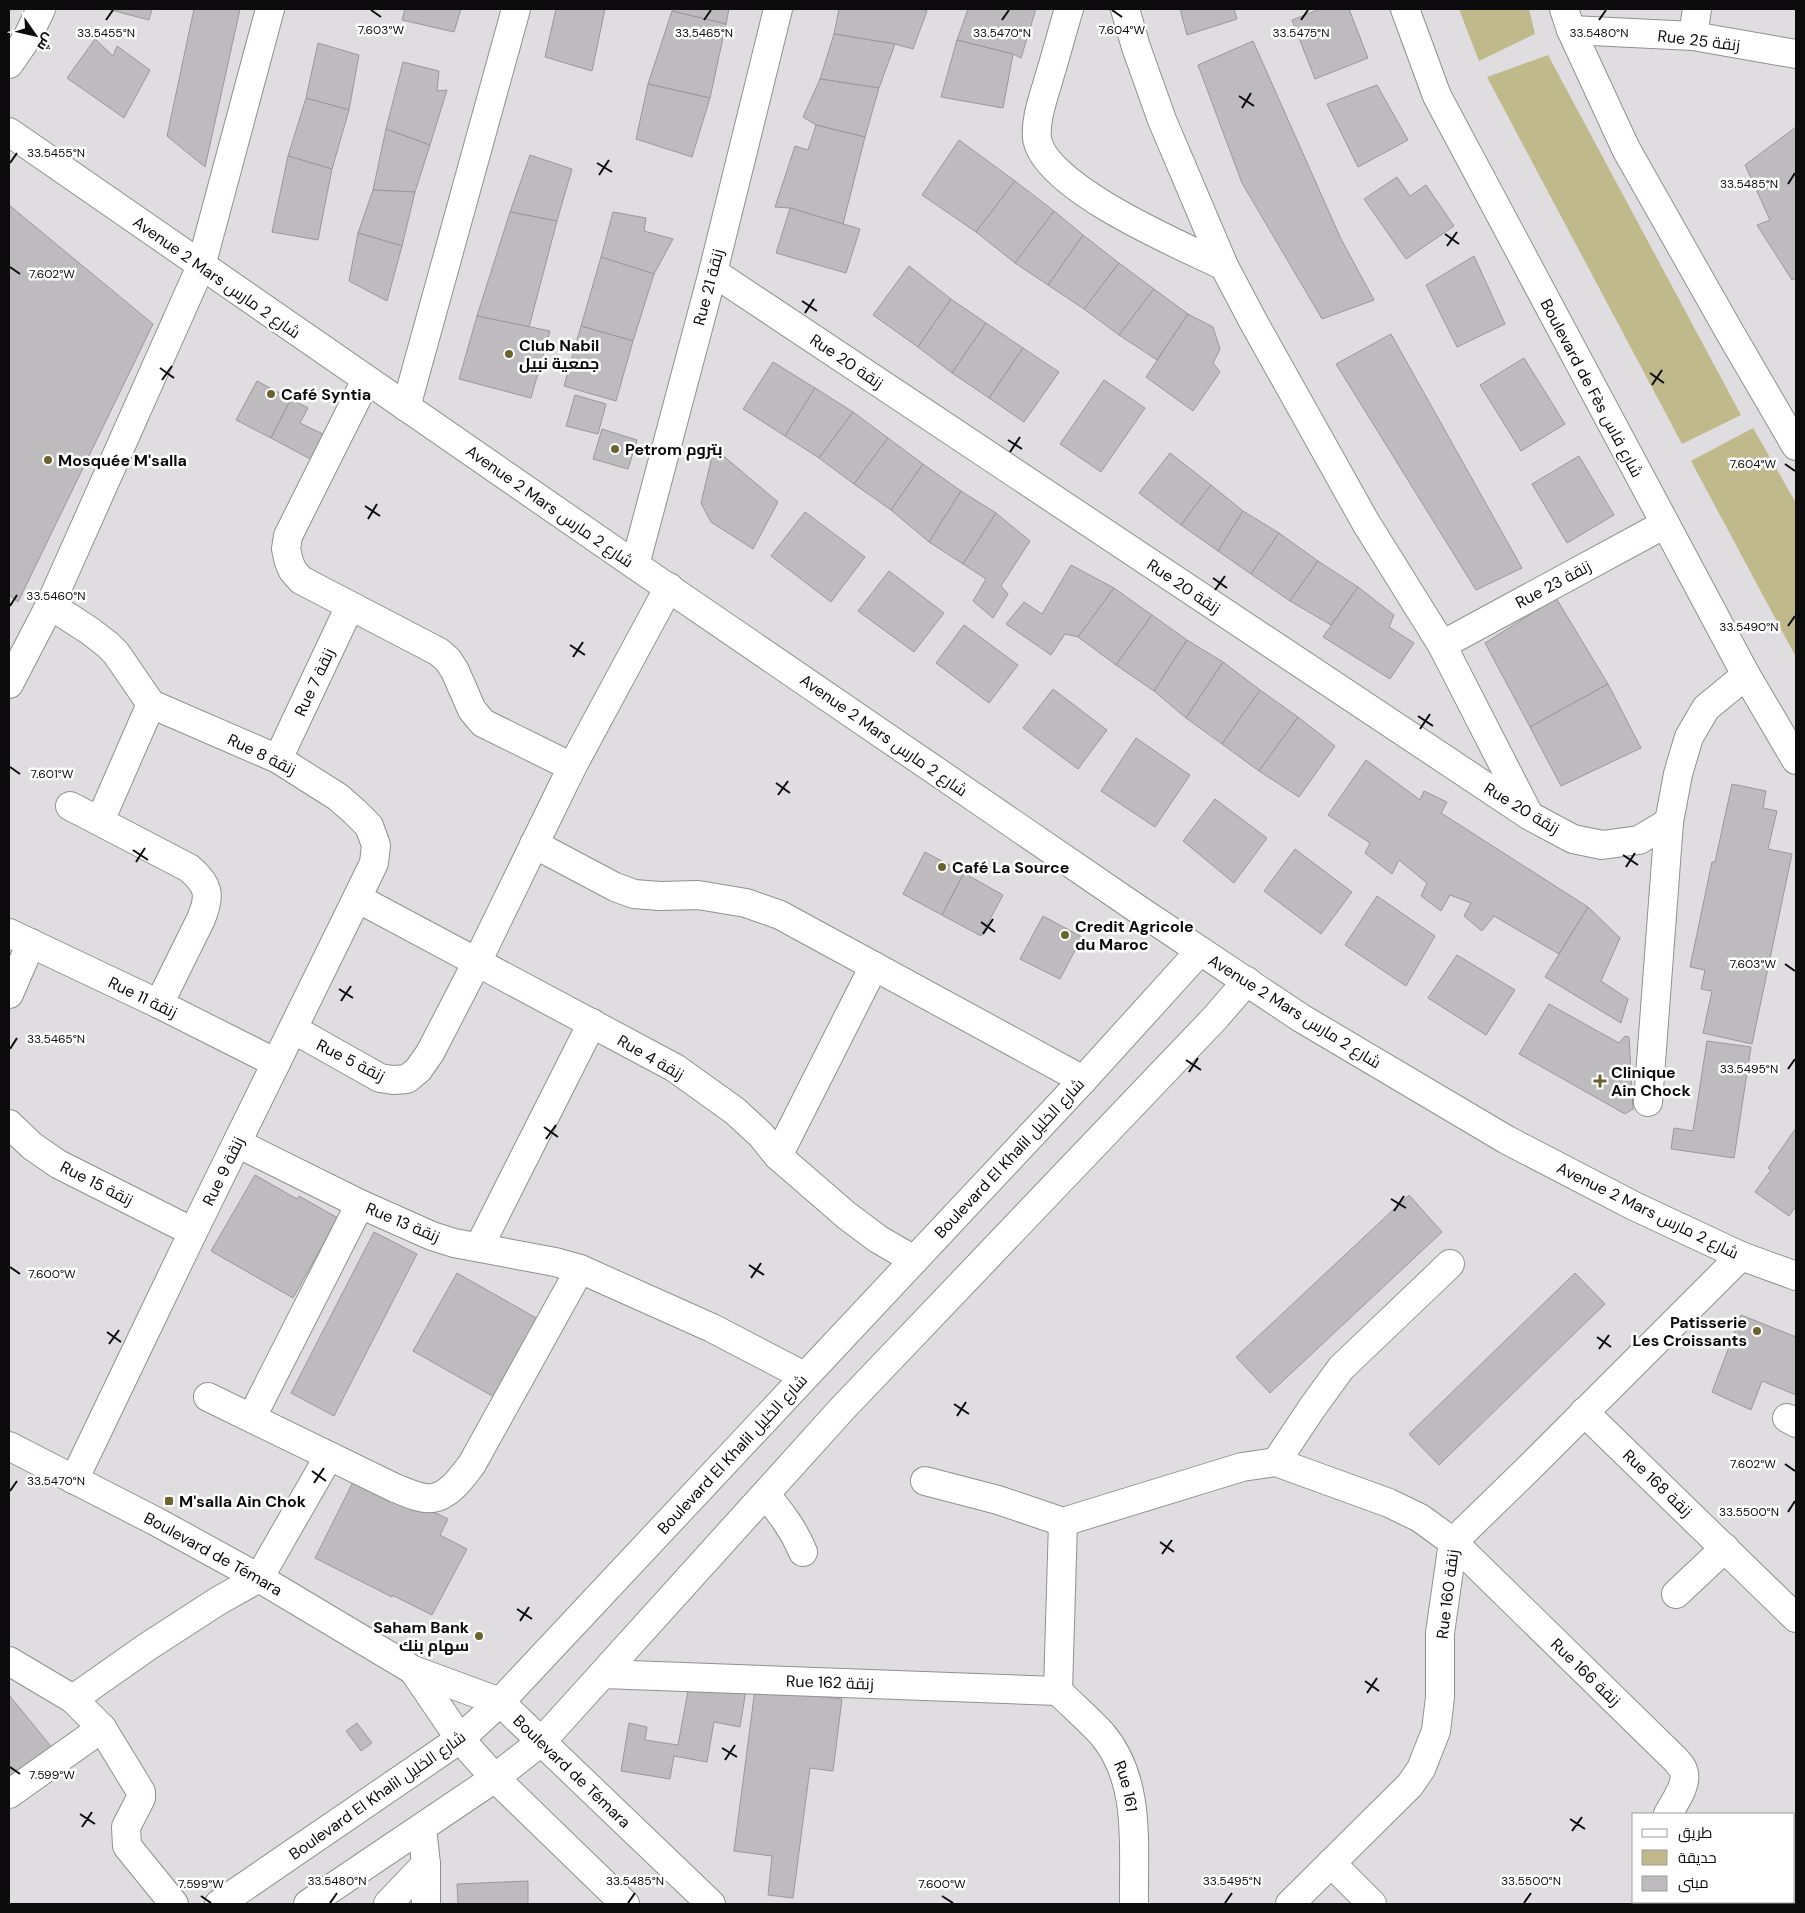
<svg xmlns="http://www.w3.org/2000/svg" width="1805" height="1913" viewBox="0 0 1805 1913" font-family="'DM Sans',Cairo,sans-serif">
	<style>
		.green { fill: #bfb98c }
		.building { fill: #bdbbbe; stroke: #9a989a }
		.lines { fill: none; stroke-linecap: round; stroke-linejoin: round }
		.street-casing { stroke: #918f92; stroke-width: 30 }
		.secondary-casing { stroke: #918f92; stroke-width: 30 }
		.street { stroke: #fff; stroke-width: 28 }
		.secondary { stroke: #fff; stroke-width: 28 }
		.ticks { fill: none; stroke: #0c0b0c; stroke-width: 2 }
		.poi-dot { fill: #6a622f; stroke: #fff; stroke-width: 2 }
		.labels { text-anchor: middle; stroke-width: 5; stroke-linejoin: round; paint-order: stroke }
		.street-label { font-size: 16px; fill: #0c0b0c; stroke: #fff }
		.poi-label { font-size: 16px; font-weight: bold; fill: #0c0b0c; stroke: #fff; text-anchor: start }
		.ticks-label { font-size: 12px; text-anchor: middle; fill: #0c0b0c; stroke: #fff; stroke-width: 5; stroke-linejoin: round; paint-order: stroke }
	</style>
	<rect width="100%" height="100%" fill="#dfdde0"/>
	<g class="green">
		<polygon points="1459,9 1529,9 1535,34 1479,61"/>
		<polygon points="1548,55 1741,415 1682,444 1487,77"/>
		<polygon points="1753,428 1796,503 1796,657 1691,461"/>
	</g>
	<g class="building">
		<polygon points="107,9 152,9 149,20"/>
		<polygon points="194,9 240,9 205,167 167,136"/>
		<polygon points="405,9 461,9 454,32 402,20"/>
		<polygon points="556,9 605,9 592,71 545,57"/>
		<polygon points="673,9 729,9 726,24 672,11"/>
		<polygon points="839,9 922,9 927,11 913,49 895,44 834,34"/>
		<polygon points="968,9 1036,9 1021,58 1013,54 957,40"/>
		<polygon points="1180,9 1234,9 1237,19 1187,35"/>
		<polygon points="1320,9 1349,9 1368,58 1315,79 1292,20"/>
		<polygon points="672,11 726,24 710,98 648,84"/>
		<polygon points="834,34 895,44 879,88 820,79"/>
		<polygon points="95,39 113,56 117,46 150,70 124,118 67,78"/>
		<polygon points="957,40 1013,54 1003,108 941,97"/>
		<polygon points="1253,41 1341,239 1374,300 1322,319 1242,183 1198,65"/>
		<polygon points="318,43 359,55 349,110 306,98"/>
		<polygon points="403,62 439,71 437,91 447,90 430,145 386,129"/>
		<polygon points="820,79 879,88 865,137 816,125 803,117"/>
		<polygon points="648,84 710,98 692,157 636,139"/>
		<polygon points="1377,85 1408,140 1358,167 1327,104"/>
		<polygon points="306,98 349,110 332,169 288,156"/>
		<polygon points="816,125 865,137 843,224 790,208 775,207 795,146 808,150"/>
		<polygon points="1796,127 1796,278 1792,280 1757,225 1770,220 1745,165"/>
		<polygon points="386,129 430,145 415,192 373,190"/>
		<polygon points="959,140 1015,181 976,232 922,195"/>
		<polygon points="530,155 572,169 557,221 510,212"/>
		<polygon points="288,156 332,169 318,240 272,232"/>
		<polygon points="1397,177 1410,196 1426,185 1454,226 1406,259 1364,199"/>
		<polygon points="1015,181 1054,211 1015,263 976,232"/>
		<polygon points="373,190 415,192 402,246 358,233"/>
		<polygon points="9,205 153,324 18,602 9,595"/>
		<polygon points="790,208 860,229 846,273 776,253"/>
		<polygon points="1054,211 1083,235 1048,285 1015,263"/>
		<polygon points="510,212 557,221 529,327 477,316"/>
		<polygon points="613,212 646,218 644,231 673,239 654,274 601,257"/>
		<polygon points="358,233 402,246 387,301 349,281"/>
		<polygon points="1083,235 1119,263 1084,309 1048,285"/>
		<polygon points="1474,256 1505,324 1457,347 1426,285"/>
		<polygon points="601,257 654,274 633,341 581,326"/>
		<polygon points="1119,263 1154,289 1119,335 1084,309"/>
		<polygon points="909,266 951,299 918,347 873,315"/>
		<polygon points="1154,289 1188,314 1157,360 1119,335"/>
		<polygon points="951,299 986,323 952,373 918,347"/>
		<polygon points="1188,314 1213,327 1220,349 1213,363 1220,372 1193,411 1146,377"/>
		<polygon points="477,316 550,331 531,398 459,379"/>
		<polygon points="986,323 1023,348 989,398 952,373"/>
		<polygon points="581,326 633,341 616,401 564,386"/>
		<polygon points="1391,334 1522,568 1476,590 1336,364"/>
		<polygon points="1023,348 1059,372 1024,422 989,398"/>
		<polygon points="1524,358 1565,424 1521,451 1480,385"/>
		<polygon points="773,362 815,388 785,436 743,409"/>
		<polygon points="1104,380 1145,408 1101,472 1060,444"/>
		<polygon points="257,381 291,399 271,438 236,420"/>
		<polygon points="815,388 853,412 819,458 785,436"/>
		<polygon points="575,395 606,404 598,434 566,426"/>
		<polygon points="291,399 308,408 300,423 327,436 314,461 271,438"/>
		<polygon points="853,412 888,438 854,484 819,458"/>
		<polygon points="602,429 637,440 628,469 593,459"/>
		<polygon points="888,438 923,464 891,510 854,484"/>
		<polygon points="714,448 778,502 753,549 711,522 701,503"/>
		<polygon points="1170,453 1211,485 1181,525 1139,493"/>
		<polygon points="1579,456 1614,515 1567,543 1532,484"/>
		<polygon points="923,464 961,491 929,542 891,510"/>
		<polygon points="1211,485 1243,511 1218,551 1181,525"/>
		<polygon points="961,491 996,513 963,564 929,542"/>
		<polygon points="1243,511 1279,533 1251,574 1218,551"/>
		<polygon points="805,512 865,557 831,602 771,556"/>
		<polygon points="996,513 1030,541 1001,586 1008,594 993,618 973,601 986,579 963,564"/>
		<polygon points="1279,533 1318,561 1290,601 1251,574"/>
		<polygon points="1318,561 1358,587 1331,625 1290,601"/>
		<polygon points="1071,565 1114,588 1078,637 1065,634 1051,655 1006,624 1024,602 1042,614"/>
		<polygon points="889,571 944,613 914,652 858,611"/>
		<polygon points="1358,587 1394,615 1389,627 1414,643 1390,679 1323,637"/>
		<polygon points="1114,588 1152,615 1116,665 1078,637"/>
		<polygon points="1556,598 1608,684 1530,727 1485,643"/>
		<polygon points="1152,615 1187,640 1154,691 1116,665"/>
		<polygon points="964,625 1018,665 989,703 936,663"/>
		<polygon points="1187,640 1223,662 1186,718 1154,691"/>
		<polygon points="1223,662 1260,690 1222,744 1186,718"/>
		<polygon points="1608,684 1641,748 1561,786 1530,727"/>
		<polygon points="1053,689 1107,730 1078,769 1023,728"/>
		<polygon points="1260,690 1298,717 1259,771 1222,744"/>
		<polygon points="1298,717 1335,746 1299,797 1259,771"/>
		<polygon points="1136,738 1190,775 1155,827 1101,791"/>
		<polygon points="1366,760 1420,800 1424,791 1447,802 1441,813 1588,907 1559,954 1494,916 1482,931 1464,916 1471,903 1450,895 1441,911 1421,896 1427,883 1399,860 1392,874 1365,853 1370,843 1328,815"/>
		<polygon points="1732,784 1766,791 1763,808 1777,811 1768,849 1792,854 1752,1044 1703,1033 1712,991 1701,989 1705,970 1690,967 1712,862 1715,862"/>
		<polygon points="1215,799 1267,838 1234,883 1183,841"/>
		<polygon points="1295,849 1352,892 1321,934 1264,891"/>
		<polygon points="925,852 964,873 942,915 903,894"/>
		<polygon points="964,873 1003,895 981,936 942,915"/>
		<polygon points="1377,896 1435,936 1406,986 1345,945"/>
		<polygon points="1588,907 1620,938 1601,981 1628,999 1621,1023 1545,977"/>
		<polygon points="1043,916 1082,937 1060,979 1020,959"/>
		<polygon points="1457,955 1515,990 1486,1035 1428,998"/>
		<polygon points="1549,1004 1619,1043 1625,1036 1629,1037 1633,1109 1625,1114 1519,1054"/>
		<polygon points="1707,1041 1751,1047 1734,1158 1671,1149 1674,1128 1693,1131"/>
		<polygon points="1796,1128 1796,1206 1789,1216 1755,1192 1771,1170 1768,1168"/>
		<polygon points="255,1175 297,1199 299,1196 338,1218 293,1298 211,1251"/>
		<polygon points="1409,1195 1442,1232 1270,1393 1236,1357"/>
		<polygon points="374,1232 417,1254 334,1416 291,1393"/>
		<polygon points="457,1273 538,1319 494,1397 413,1351"/>
		<polygon points="1575,1273 1605,1304 1439,1465 1409,1434"/>
		<polygon points="1741,1315 1796,1337 1796,1395 1762,1381 1751,1410 1712,1392"/>
		<polygon points="357,1474 448,1519 440,1535 467,1549 432,1615 392,1595 392,1597 315,1558"/>
		<polygon points="690,1680 746,1690 740,1727 714,1722 707,1762 674,1756 670,1779 621,1771 629,1723 647,1727 645,1740 678,1745"/>
		<polygon points="755,1689 842,1699 833,1771 810,1768 793,1898 768,1895 772,1856 734,1851"/>
		<polygon points="9,1695 54,1750 9,1787"/>
		<polygon points="357,1723 372,1743 361,1751 346,1731"/>
		<polygon points="528,1881 528,1904 458,1904 457,1884"/>
	</g>
	<g class="lines">
		<defs>
			<g id="street">
				<path d="M1069,9C1062,32 1056,55 1049,78C1044,96 1035,119 1037,138C1043,187 1182,246 1224,266"/>
				<polyline points="1125,9 1136,47 1162,120 1224,266 1253,321 1366,523 1442,645 1529,815"/>
				<polyline points="1571,30 1693,36 1796,54"/>
				<polyline points="1693,36 1697,9"/>
				<polyline points="9,64 27,38 41,9"/>
				<polyline points="713,272 1530,816 1573,839 1602,845 1639,840 1669,822"/>
				<polyline points="366,380 288,536 286,549 289,562 293,571 301,580 439,652 448,660 455,671 472,710 483,723 572,767"/>
				<polyline points="406,407 516,9"/>
				<polyline points="635,565 713,272 778,9"/>
				<polyline points="50,605 90,631 108,645 116,653 151,704 278,759 338,797 355,812 369,826 376,845 374,863 357,898 193,1232 74,1480"/>
				<polyline points="1442,645 1665,524"/>
				<polyline points="9,684 50,605 201,266 270,9"/>
				<polyline points="278,759 350,606"/>
				<path d="M70,806L189,868C209,885 211,895 201,919L159,1004"/>
				<polyline points="100,821 151,704"/>
				<polyline points="534,844 615,887 634,894 660,896 698,895 746,903 780,915 1083,1080"/>
				<polyline points="357,898 675,1068 735,1111 761,1135 778,1156 846,1215 878,1239 914,1260"/>
				<polyline points="9,933 159,1004 276,1063"/>
				<polyline points="9,994 31,943"/>
				<polyline points="293,1029 380,1078 393,1080 407,1079 418,1070 430,1053 477,962 572,767 669,587"/>
				<polyline points="1648,1102 1669,822 1678,774 1689,737 1706,708 1746,675"/>
				<polyline points="9,1124 32,1146 58,1164 193,1232"/>
				<polyline points="237,1143 360,1204 432,1236 454,1243 555,1262 580,1269 712,1328 804,1376"/>
				<polyline points="778,1156 874,966"/>
				<polyline points="479,1247 592,1023"/>
				<path d="M208,1397L395,1488C406,1492 421,1500 433,1498C450,1495 462,1477 472,1464L580,1269"/>
				<polyline points="1584,1412 1796,1618"/>
				<polyline points="252,1417 360,1204"/>
				<polyline points="1787,1418 1796,1423"/>
				<path id="s1" d="M9,1446L157,1522L259,1578L413,1670L500,1702"/>
				<polyline points="1276,1462 1312,1408 1341,1368 1450,1264"/>
				<path d="M925,1481L998,1500L1063,1522L1242,1467L1276,1462L1389,1503L1420,1518L1453,1542L1676,1760C1678,1763 1682,1766 1683,1770C1689,1783 1674,1803 1668,1814"/>
				<path d="M766,1495C781,1513 794,1530 803,1552"/>
				<polyline points="1676,1594 1725,1548"/>
				<polyline points="9,1661 73,1699 102,1728 141,1792 141,1798 126,1827 127,1846 174,1904"/>
				<polyline points="413,1670 460,1739"/>
				<polyline points="603,1674 1058,1691"/>
				<path id="s2" d="M1058,1691C1072,1705 1088,1719 1102,1734C1142,1781 1133,1847 1134,1904"/>
				<polyline points="1058,1691 1063,1522"/>
				<polyline points="73,1699 147,1647 218,1601 259,1578 329,1456"/>
				<polyline points="9,1794 102,1728"/>
				<polyline points="422,1828 426,1864 426,1904"/>
				<polyline points="1331,1863 1372,1904"/>
				<polyline points="1708,1902 1711,1904"/>
				<polyline points="388,1904 426,1864"/>
				<polyline points="1290,1904 1410,1785 1421,1769 1436,1731 1440,1697 1440,1633 1453,1542 1530,1467 1741,1256"/>
			</g>
			<g id="secondary">
				<polyline points="1405,9 1437,96 1746,675 1796,760"/>
				<polyline points="1564,9 1571,30 1626,149 1729,331 1796,446"/>
				<polyline points="9,132 635,565 1139,910 1301,1018 1507,1140 1634,1206 1741,1256 1796,1276"/>
				<path id="s3" d="M500,1702L711,1904"/>
				<polyline points="460,1739 495,1778 625,1904"/>
				<polyline points="219,1904 460,1739 500,1702 1083,1080 1200,951"/>
				<polyline points="308,1904 495,1778 542,1741 842,1409 1215,1018 1247,981"/>
			</g>
		</defs>
		<use href="#street" class="street-casing"/>
		<use href="#secondary" class="secondary-casing"/>
		<use href="#street" class="street"/>
		<use href="#secondary" class="secondary"/>
	</g>
	<path class="ticks" d="M371,10L381,17M1112,10L1122,17M106,20L113,10M704,20L711,10M1002,20L1009,10M1301,20L1308,10M1599,20L1606,10M1239,96L1254,106M1242,108L1251,93M10,163L17,153M597,163L612,172M599,175L609,160M1788,184L1795,173M1445,234L1459,244M1447,246L1457,232M10,267L20,274M802,301L817,311M805,313L814,299M160,368L174,378M1650,373L1664,383M162,380L172,366M1652,385L1662,370M1008,440L1022,449M1010,452L1020,437M1785,464L1795,471M365,506L380,516M368,519L377,504M1213,578L1227,588M1215,590L1225,576M10,606L17,595M1788,626L1795,616M570,645L585,655M573,657L583,642M1418,716L1433,726M1420,729L1430,714M10,767L20,774M776,783L790,793M778,795L788,781M133,850L148,860M1623,855L1638,865M136,862L145,848M1626,867L1635,853M981,922L995,932M983,934L993,919M1785,964L1795,971M339,989L353,998M341,1001L351,986M10,1049L17,1038M1186,1060L1201,1070M1788,1069L1795,1059M1189,1072L1198,1058M544,1127L558,1137M546,1139L556,1125M1391,1199L1406,1208M1394,1211L1404,1196M749,1265L764,1275M10,1267L20,1274M751,1278L761,1263M107,1332L121,1342M1597,1337L1611,1347M109,1344L119,1330M1599,1349L1609,1335M954,1404L969,1414M957,1416L966,1402M1785,1464L1795,1471M312,1471L326,1481M314,1483L324,1468M10,1491L17,1481M1788,1512L1795,1501M1160,1542L1174,1552M1162,1554L1172,1540M517,1609L532,1619M520,1621L529,1607M1365,1681L1379,1691M1367,1693L1377,1678M722,1748L737,1757M725,1760L735,1745M10,1767L20,1774M80,1814L95,1824M1570,1819L1585,1829M82,1827L92,1812M1572,1831L1582,1817M201,1896L211,1903M942,1896L953,1903M330,1903L337,1893M628,1903L635,1893M1225,1903L1232,1893M1524,1903L1531,1893"/>
	<g class="poi-dot">
		<circle cx="509" cy="354" r="5"/>
		<circle cx="271" cy="394" r="5"/>
		<circle cx="615" cy="449" r="5"/>
		<circle cx="48" cy="460" r="5"/>
		<circle cx="942" cy="867" r="5"/>
		<circle cx="1065" cy="935" r="5"/>
		<path d="M1597.5 1073.5h5v5h5v5h-5v5h-5v-5h-5v-5h5z"/>
		<circle cx="1757" cy="1331" r="5"/>
		<rect x="164" y="1496" width="10" height="10" rx="2.5"/>
		<circle cx="479" cy="1636" r="5"/>
	</g>
	<g class="labels">
		<g class="street-label">
			<text transform="translate(1699 40) rotate(7)" y="6">Rue 25 زنقة</text>
			<text transform="translate(217 277) rotate(35)" y="6">Avenue 2 Mars شارع 2 مارس</text>
			<text transform="translate(708 287) rotate(-75)" y="6">Rue 21 زنقة</text>
			<text transform="translate(847 361) rotate(34)" y="6">Rue 20 زنقة</text>
			<text transform="translate(1592 388) rotate(62)" y="6">Boulevard de Fès شارع فاس</text>
			<text transform="translate(550 506) rotate(35)" y="6">Avenue 2 Mars شارع 2 مارس</text>
			<text transform="translate(1553 584) rotate(-28)" y="6">Rue 23 زنقة</text>
			<text transform="translate(1184 586) rotate(34)" y="6">Rue 20 زنقة</text>
			<text transform="translate(314 682) rotate(-65)" y="6">Rue 7 زنقة</text>
			<text transform="translate(884 735) rotate(35)" y="6">Avenue 2 Mars شارع 2 مارس</text>
			<text transform="translate(262 754) rotate(26)" y="6">Rue 8 زنقة</text>
			<text transform="translate(1522 808) rotate(31)" y="6">Rue 20 زنقة</text>
			<text transform="translate(143 997) rotate(26)" y="6">Rue 11 زنقة</text>
			<text transform="translate(1295 1011) rotate(32)" y="6">Avenue 2 Mars شارع 2 مارس</text>
			<text transform="translate(651 1057) rotate(30)" y="6">Rue 4 زنقة</text>
			<text transform="translate(351 1060) rotate(27)" y="6">Rue 5 زنقة</text>
			<text transform="translate(1009 1158) rotate(-47)" y="6">Boulevard El Khalil شارع الخليل</text>
			<text transform="translate(223 1171) rotate(-64)" y="6">Rue 9 زنقة</text>
			<text transform="translate(97 1183) rotate(27)" y="6">Rue 15 زنقة</text>
			<text transform="translate(1648 1210) rotate(26)" y="6">Avenue 2 Mars شارع 2 مارس</text>
			<text transform="translate(403 1222) rotate(23)" y="6">Rue 13 زنقة</text>
			<text transform="translate(732 1454) rotate(-47)" y="6">Boulevard El Khalil شارع الخليل</text>
			<text transform="translate(1658 1483) rotate(44)" y="6">Rue 168 زنقة</text>
			<text dy="6" stroke="none"><textPath href="#s1" startOffset="231">Boulevard de Témara</textPath></text>
			<text transform="translate(1447 1594) rotate(-83)" y="6">Rue 160 زنقة</text>
			<text transform="translate(1586 1672) rotate(44)" y="6">Rue 166 زنقة</text>
			<text transform="translate(830 1682) rotate(2)" y="6">Rue 162 زنقة</text>
			<text dy="6" stroke="none"><textPath href="#s3" startOffset="100">Boulevard de Témara</textPath></text>
			<text dy="6" stroke="none"><textPath href="#s2" startOffset="120">Rue 161</textPath></text>
			<text transform="translate(377 1795) rotate(-35)" y="6">Boulevard El Khalil شارع الخليل</text>
		</g>
		<g class="poi-label">
			<text x="519" y="351">Club Nabil<tspan x="519" dy="18">جمعية نبيل</tspan></text>
			<text x="281" y="400">Café Syntia</text>
			<text x="625" y="455">Petrom بتروم</text>
			<text x="58" y="466">Mosquée M'salla</text>
			<text x="952" y="873">Café La Source</text>
			<text x="1075" y="932">Credit Agricole<tspan x="1075" dy="18">du Maroc</tspan></text>
			<text x="1611" y="1078">Clinique<tspan x="1611" dy="18">Ain Chock</tspan></text>
			<text x="1747" y="1328" text-anchor="end">Patisserie<tspan x="1747" dy="18">Les Croissants</tspan></text>
			<text x="179" y="1507">M'salla Ain Chok</text>
			<text x="469" y="1633" text-anchor="end">Saham Bank<tspan x="469" dy="18">سهام بنك</tspan></text>
		</g>
	</g>
	<g class="ticks-label">
		<text x="381" y="34">7.603°W</text>
		<text x="1122" y="34">7.604°W</text>
		<text x="106" y="37">33.5455°N</text>
		<text x="704" y="37">33.5465°N</text>
		<text x="1002" y="37">33.5470°N</text>
		<text x="1301" y="37">33.5475°N</text>
		<text x="1599" y="37">33.5480°N</text>
		<text x="56" y="157">33.5455°N</text>
		<text x="1749" y="188">33.5485°N</text>
		<text x="52" y="278">7.602°W</text>
		<text x="1753" y="468">7.604°W</text>
		<text x="56" y="600">33.5460°N</text>
		<text x="1749" y="631">33.5490°N</text>
		<text x="52" y="778">7.601°W</text>
		<text x="1753" y="968">7.603°W</text>
		<text x="56" y="1043">33.5465°N</text>
		<text x="1749" y="1073">33.5495°N</text>
		<text x="52" y="1278">7.600°W</text>
		<text x="1753" y="1468">7.602°W</text>
		<text x="56" y="1485">33.5470°N</text>
		<text x="1749" y="1516">33.5500°N</text>
		<text x="52" y="1779">7.599°W</text>
		<text x="337" y="1885">33.5480°N</text>
		<text x="635" y="1885">33.5485°N</text>
		<text x="1232" y="1885">33.5495°N</text>
		<text x="1531" y="1885">33.5500°N</text>
		<text x="201" y="1888">7.599°W</text>
		<text x="942" y="1888">7.600°W</text>
	</g>
	<rect width="1805" height="1913" fill="none" stroke="#0c0b0c" stroke-width="20"/>
	<rect x="1632" y="1813" width="162" height="90" fill="#ffffff" stroke="#9e9d9e"/>
	<rect x="1642" y="1829" width="25" height="8" fill="#ffffff" stroke="#9e9d9e"/>
	<text x="1678" y="1838" font-size="15" fill="#0c0b0c">طريق</text>
	<rect x="1642" y="1850" width="25" height="15" fill="#bfb98c" stroke="#9e9d9e"/>
	<text x="1678" y="1863" font-size="15" fill="#0c0b0c">حديقة</text>
	<rect x="1642" y="1876" width="25" height="15" fill="#bdbbbe" stroke="#9e9d9e"/>
	<text x="1678" y="1888" font-size="15" fill="#0c0b0c">مبنى</text>
	<g transform="translate(35 35) rotate(124)" stroke="#ffffff" stroke-width="4" paint-order="stroke">
	<path d="M0-4L9 19L0 12L-9 19Z" fill="#0c0b0c"/>
	<text y="-8" font-size="14" font-weight="bold" text-anchor="middle" fill="#0c0b0c">ش</text>
	</g>
</svg>
